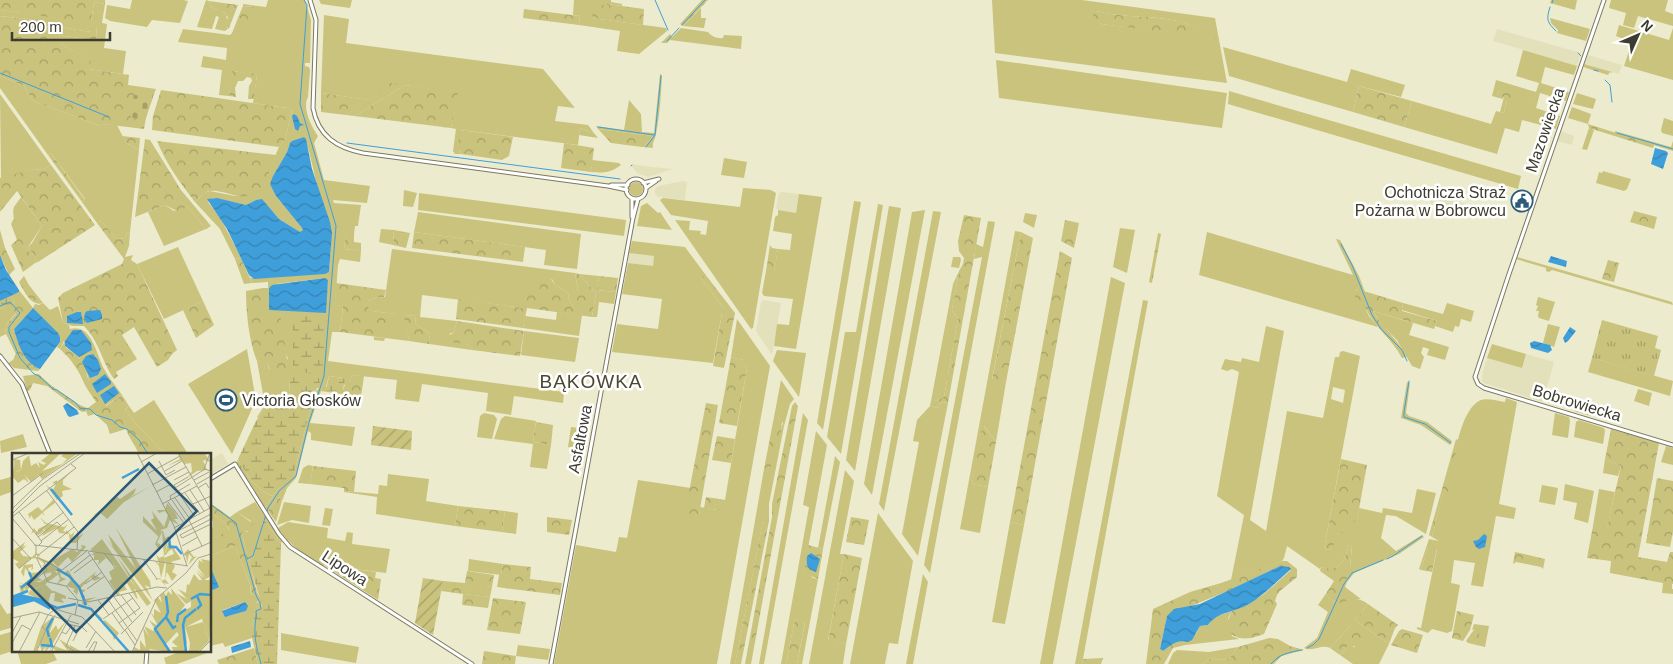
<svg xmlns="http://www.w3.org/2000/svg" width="1673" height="664" font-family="Arial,sans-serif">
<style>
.built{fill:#e3e0bc}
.grass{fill:#c9c37d;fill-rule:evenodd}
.forest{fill:url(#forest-crowns)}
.wetland{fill:url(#wetland-marsh)}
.cemetery{fill:url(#cemetery-stones)}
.park{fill:url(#park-tufts)}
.garden{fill:url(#garden-furrows)}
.water{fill:url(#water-waves)}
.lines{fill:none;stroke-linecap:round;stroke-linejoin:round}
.stream{stroke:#3f9fdb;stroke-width:1}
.tertiary-casing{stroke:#7b7960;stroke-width:5}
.tertiary{stroke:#fff;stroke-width:3}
.labels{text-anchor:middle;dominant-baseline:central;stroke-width:5;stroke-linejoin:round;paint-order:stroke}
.street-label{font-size:16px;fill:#3d3c31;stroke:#fff}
.poi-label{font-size:16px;fill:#3d3c31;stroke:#fff;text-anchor:end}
.quarter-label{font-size:19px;letter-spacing:1px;fill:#4a4830;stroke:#fff}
.inset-river{fill:none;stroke:#3f9fdb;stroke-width:2.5}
.inset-road{fill:none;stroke:#a7a58f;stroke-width:1}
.view{fill:#2c5a79;fill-opacity:0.15;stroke:#2c5a79;stroke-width:2.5}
.inset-edge{fill:none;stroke:#3d3c31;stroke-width:2.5}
</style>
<defs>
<pattern id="forest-crowns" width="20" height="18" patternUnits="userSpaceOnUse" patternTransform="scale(1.25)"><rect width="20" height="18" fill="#c9c37d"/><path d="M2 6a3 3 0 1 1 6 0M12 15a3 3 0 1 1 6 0" fill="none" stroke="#a4a067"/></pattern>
<pattern id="wetland-marsh" width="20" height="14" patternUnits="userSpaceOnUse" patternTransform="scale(1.25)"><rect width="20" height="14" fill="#c9c37d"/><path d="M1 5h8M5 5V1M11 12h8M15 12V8" fill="none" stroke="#a4a067"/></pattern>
<pattern id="cemetery-stones" width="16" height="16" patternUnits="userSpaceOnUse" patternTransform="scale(1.25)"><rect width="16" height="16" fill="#c9c37d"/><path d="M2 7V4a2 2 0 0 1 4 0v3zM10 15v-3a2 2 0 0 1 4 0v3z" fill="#a4a067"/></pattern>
<pattern id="park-tufts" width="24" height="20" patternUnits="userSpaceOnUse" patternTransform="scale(1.25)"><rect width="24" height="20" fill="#c9c37d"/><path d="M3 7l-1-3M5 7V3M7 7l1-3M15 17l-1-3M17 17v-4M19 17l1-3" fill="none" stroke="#a4a067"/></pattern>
<pattern id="garden-furrows" width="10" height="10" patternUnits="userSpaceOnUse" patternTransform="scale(1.25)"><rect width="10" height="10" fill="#c9c37d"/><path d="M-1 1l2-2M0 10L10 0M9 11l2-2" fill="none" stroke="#a4a067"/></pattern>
<pattern id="water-waves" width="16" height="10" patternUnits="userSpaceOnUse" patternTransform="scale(1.25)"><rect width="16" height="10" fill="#3f9fdb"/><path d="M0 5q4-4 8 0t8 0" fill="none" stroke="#3683b2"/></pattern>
</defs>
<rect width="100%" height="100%" fill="#edebce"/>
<path class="built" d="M 1497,29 L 1581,53 L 1577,66 L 1493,41 Z
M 1588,55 L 1622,65 L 1619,74 L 1584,64 Z
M 1561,131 L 1574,136 L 1572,145 L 1557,141 Z
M 630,164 L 651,167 L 673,169 L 648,177 L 637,173 Z
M 683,181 L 687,182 L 685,200 L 658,197 L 655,194 L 655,189 L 658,186 Z
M 782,192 L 799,194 L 796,213 L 778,210 L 776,208 L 779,193 Z
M 1433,194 L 1466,204 L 1463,215 L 1430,204 Z
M 629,253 L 654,256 L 653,266 L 628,263 Z
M 764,300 L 781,303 L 772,355 L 756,331 L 761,302 Z
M 1526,354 L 1554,362 L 1543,402 L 1484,383 L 1482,381 L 1483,371 L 1487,358 L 1522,368 Z
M 222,453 L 228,464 L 210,475 L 210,460 Z"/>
<path class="grass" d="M 132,0 L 183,0 L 188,1 L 180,23 L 152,20 L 147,27 L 110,21 L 105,18 L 107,5 L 130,9 Z
M 206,0 L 209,1 L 211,7 C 225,13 228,11 227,28 L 229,28 L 225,31 L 215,29 L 219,17 L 216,16 L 212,29 L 197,27 Z
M 268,0 L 305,0 L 311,20 L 310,63 L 305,63 L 305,66 L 309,67 L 310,70 L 308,97 C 302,108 311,126 318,136 L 314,143 L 324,180 L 370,186 L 367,203 L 333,200 L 334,203 L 361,205 L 358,226 L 355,226 L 354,235 L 346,235 L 344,249 L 361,251 L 360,262 L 340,259 L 338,265 L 335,305 L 343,306 L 340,332 L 332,332 L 328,361 L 564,392 L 563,403 L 514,396 L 511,415 L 486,411 L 488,393 L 422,384 L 419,402 L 395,399 L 397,380 L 352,375 L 350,381 L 346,384 L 344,383 L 343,378 L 329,376 L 326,387 L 343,390 L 344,386 L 346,388 L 347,395 L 321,391 L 310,423 L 355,427 L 352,446 L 311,440 L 311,433 L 308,431 L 296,478 L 287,488 L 282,501 L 279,497 L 268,511 L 265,507 L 278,489 L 294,474 L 314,393 L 319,388 L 290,380 L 289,393 L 269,404 L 258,418 L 257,417 L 265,405 L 257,361 L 267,362 L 269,369 L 288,359 L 285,350 L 263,313 L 263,288 L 268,288 L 268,282 L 252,283 L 249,275 L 251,278 L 329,272 L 331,245 L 309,151 L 304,137 L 290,143 L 287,152 L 273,176 L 276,196 L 302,228 L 303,230 L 300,232 L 279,219 L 262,200 L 256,200 L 246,205 L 213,198 L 208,202 L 221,219 L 241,258 L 235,259 L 220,229 L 195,202 L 204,193 L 210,191 L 235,196 L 246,196 L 272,163 L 279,147 L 285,140 L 292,110 L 287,108 L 253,103 L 257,75 L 233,71 L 229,96 L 219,95 L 222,70 L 201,67 L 203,56 L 226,60 L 227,48 L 178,42 L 183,29 L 230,35 L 232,33 L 238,18 L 251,22 L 253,7 L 243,6 L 243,4 L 266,7 ZM 325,278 L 328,280 L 325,313 L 276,284 Z
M 319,0 L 352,0 L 350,8 L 321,4 Z
M 574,0 L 611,0 L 611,2 L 622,4 L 622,6 L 608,4 L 607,7 L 592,18 L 666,28 L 667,31 L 639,54 L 617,51 L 620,31 L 579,25 L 580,16 L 573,15 Z
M 992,0 L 1082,0 L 1215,18 L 1227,83 L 995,53 ZM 1096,11 C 1125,19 1156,14 1185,23 C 1189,24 1191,27 1195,28 C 1203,32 1209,33 1216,38 L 1101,24 L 1097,19 Z
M 1551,0 L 1577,0 L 1575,10 L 1550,3 Z
M 1611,0 L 1668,0 L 1665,11 L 1673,14 L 1673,26 L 1638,16 L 1634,28 L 1623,25 L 1626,13 L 1609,8 Z
M 94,2 L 105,4 L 102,23 L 107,24 L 104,48 L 126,51 L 123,74 L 89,69 L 90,60 L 64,46 L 58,39 L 58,35 L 93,40 L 96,39 L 97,24 L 91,32 L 60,27 L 28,19 L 0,16 L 0,10 L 91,22 Z
M 701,8 L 701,18 L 706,18 L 704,28 L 683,26 Z
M 324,15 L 349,19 L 346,43 L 543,69 L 575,108 L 558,106 L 555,121 L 588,125 L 594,133 L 580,128 L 578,145 L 461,130 L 459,151 L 461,154 L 455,154 L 453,151 L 456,129 L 451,128 L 457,93 L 405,85 L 355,116 L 346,115 L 368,100 L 321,93 Z
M 1550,18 L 1590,29 L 1586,41 L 1557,33 L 1558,30 L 1551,23 Z
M 1619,25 L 1669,40 L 1673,28 L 1673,80 L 1624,66 L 1632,42 L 1616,36 Z
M 681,28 L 708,32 C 711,36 717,39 723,38 L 724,35 L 742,36 L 741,49 L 670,40 L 667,43 L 661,43 L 670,34 L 672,37 Z
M 1223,47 L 1347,82 L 1351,69 L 1405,85 L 1401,97 L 1359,86 L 1353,112 L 1229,76 Z
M 1523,50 L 1577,66 L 1574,75 L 1545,67 L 1541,83 L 1569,92 L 1566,101 L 1540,93 L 1536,108 L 1560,116 L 1556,129 L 1522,120 L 1519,132 L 1505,128 L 1497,154 L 1404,127 L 1412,101 L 1491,124 L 1496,111 L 1504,113 L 1507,100 L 1532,100 C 1521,97 1511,93 1499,91 L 1497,94 L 1504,96 L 1503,99 L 1492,96 L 1496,80 L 1536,92 L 1539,83 L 1516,76 Z
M 996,60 L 1227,93 L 1222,128 L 999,98 Z
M 1584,64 L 1612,72 L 1612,73 L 1610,72 L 1608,75 L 1586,68 L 1584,67 Z
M 660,74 L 662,75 C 661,94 660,114 656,134 C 655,140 652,142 653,148 L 644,147 L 653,136 L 598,129 L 596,126 L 624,130 L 629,100 L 641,114 L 642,132 L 654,133 Z
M 0,76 L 24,86 L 33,101 L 101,126 L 102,124 L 117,125 L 126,143 L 139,150 L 130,232 L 127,233 L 125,238 L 117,239 L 101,221 L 97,223 L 82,202 L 85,199 L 51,153 L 48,155 L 0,88 Z
M 1229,91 L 1521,176 L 1518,189 L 1228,104 Z
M 1577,93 L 1596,99 L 1593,109 L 1573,104 Z
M 0,94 L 51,165 L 43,170 L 34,169 L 1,179 Z
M 1572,107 L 1591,114 L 1588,124 L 1568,118 Z
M 1664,118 L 1673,121 L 1673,136 L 1662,133 L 1661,130 Z
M 1589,128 L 1594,130 L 1587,150 L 1582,149 Z
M 1615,131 L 1671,147 L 1673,141 L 1673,151 L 1615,133 Z
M 724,158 L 747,162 L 744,178 L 721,175 Z
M 592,160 L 619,163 L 621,165 C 610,173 604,173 591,172 Z
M 1603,171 L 1631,179 L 1627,189 L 1624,191 L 1596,183 L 1599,172 L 1602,173 Z
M629 189a7 7 0 1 1 14 0a7 7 0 1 1-14 0Z
M 743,188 L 771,190 L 776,193 L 753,328 L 751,329 L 675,220 L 690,221 L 689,230 L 701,231 L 700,234 L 706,235 L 708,221 L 671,215 L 660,200 L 663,198 L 740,207 Z
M 404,190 L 417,193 L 413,207 L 403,206 Z
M 419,193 L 626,220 L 624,236 L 418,210 Z
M 799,194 L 822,197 L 796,349 L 774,346 L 777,324 L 789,325 L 793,299 L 764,296 L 762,293 L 766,271 L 774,271 L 778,249 L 790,250 L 792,234 L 773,231 L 775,217 L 778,215 L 778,210 L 796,213 Z
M 21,197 L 42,226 L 28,247 L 38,262 L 35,263 C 28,251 9,222 14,207 C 16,204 19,200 21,197 Z
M 854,201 L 861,202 L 823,430 L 817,423 Z
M 647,203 L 658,213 L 660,212 L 672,230 L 637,226 L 641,206 Z
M 878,204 L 883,205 L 841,454 L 827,437 L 845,332 L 856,332 Z
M 165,205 L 174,211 L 187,206 L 206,229 L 164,246 L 148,212 Z
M 889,206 L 901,208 L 855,471 L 846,460 Z
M 925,210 L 872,495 L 864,484 L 912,212 Z
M 933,211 L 941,212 L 884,511 L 879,504 Z
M 418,212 L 581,234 L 577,269 L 544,265 L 546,250 L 414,232 Z
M 988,221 L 995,222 L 930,573 L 924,565 L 982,257 L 974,259 L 976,244 L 983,247 Z
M 1120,228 L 1135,230 L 1127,273 L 1113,267 Z
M 381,229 L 394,230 L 393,245 L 379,242 Z
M 1015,231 L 1021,232 L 992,379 L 1006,382 L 996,442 L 984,426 L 972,484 L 988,487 L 980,533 L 960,529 Z
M 1207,232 L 1353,275 L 1336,239 L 1340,240 L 1359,276 L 1365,292 L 1356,289 L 1369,316 L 1378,327 L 1199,275 Z
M 632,241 L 685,247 L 705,274 L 701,278 L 723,307 L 713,363 L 612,352 L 617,324 L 658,329 L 662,299 L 622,294 L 628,263 L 653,266 L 654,256 L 629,253 Z
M 178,247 L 203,301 L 164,319 L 137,264 Z
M 392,249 L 575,273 L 578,291 L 577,306 L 573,306 L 569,300 L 568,293 L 555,285 L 552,279 L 540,288 L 523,308 L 422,295 L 420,317 L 457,321 L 454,332 L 449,334 L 469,345 L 472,350 L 429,344 L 430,339 L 428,332 L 415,324 L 416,316 L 405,315 C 404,324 408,332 409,341 L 385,338 L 384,341 L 374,340 L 374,337 L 385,338 L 385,330 L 396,314 L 371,311 L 368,307 L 368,301 L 375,298 L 385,297 Z
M 1517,257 L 1672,302 L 1673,305 L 1552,270 L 1549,272 L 1546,271 L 1546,268 L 1516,259 Z
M 959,271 L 952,310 L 953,313 L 958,318 L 944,397 L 935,401 L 931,401 L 953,284 Z
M 579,274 L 599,276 L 597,290 L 616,292 L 614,304 L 599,302 L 597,317 L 592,317 L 596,293 Z
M 1111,277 L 1125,283 L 1053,664 L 1040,664 Z
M 1538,297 L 1555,302 L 1549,321 L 1539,318 L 1538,316 L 1539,311 L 1536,311 L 1538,306 L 1536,305 Z
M 1143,300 L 1148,301 L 1083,659 L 1082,664 L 1075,664 Z
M 43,303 L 50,310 L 58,306 L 63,322 L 69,325 L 70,329 C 92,323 96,354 104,369 C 109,378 116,386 122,395 L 105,406 L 99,402 L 89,387 L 88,376 L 79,357 L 65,346 L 64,341 L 60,349 L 57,347 L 60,342 L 60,337 L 33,308 L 35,304 L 39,305 Z
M 1403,303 L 1443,314 L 1447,303 L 1474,311 L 1471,322 L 1461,319 L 1459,327 L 1455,326 L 1453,332 L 1435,326 L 1437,321 L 1402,310 Z
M 9,305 L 16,313 L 5,326 L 6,334 L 0,337 L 0,309 Z
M 1373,311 L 1413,323 L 1409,335 L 1449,347 L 1445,360 L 1427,355 L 1429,349 L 1423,347 L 1421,353 L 1424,357 L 1420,369 L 1412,366 L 1397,340 L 1382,325 Z
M 557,312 L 582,315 L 579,336 L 523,328 L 525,316 L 556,320 Z
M 737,319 L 770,366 L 717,664 L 554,664 L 576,545 L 616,552 L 619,537 L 627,538 L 638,480 L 691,488 L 686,512 L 699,515 L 700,507 L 718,510 L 720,499 L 725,500 L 747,368 L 743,365 L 743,360 L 731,357 Z
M 1548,324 L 1560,327 L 1554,347 L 1543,343 Z
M 1266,326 L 1284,331 L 1250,520 L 1266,531 L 1287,411 L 1323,418 L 1335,357 L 1339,357 L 1340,352 L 1343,351 L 1360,356 L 1324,549 L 1329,550 C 1333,546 1332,544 1335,539 C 1338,530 1348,523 1357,520 L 1359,508 L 1382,513 L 1383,508 L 1412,513 L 1417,489 L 1436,493 L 1426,534 L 1396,516 L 1386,515 L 1381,538 L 1396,551 L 1422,535 L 1424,537 L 1399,554 L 1354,573 L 1347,582 L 1346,580 L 1350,568 L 1352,545 L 1349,544 C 1345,561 1340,572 1321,567 L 1320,569 L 1287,546 L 1284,558 L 1282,561 L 1231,580 L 1244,515 L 1217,496 L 1239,372 L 1232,369 L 1227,371 L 1221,369 L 1225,359 L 1241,362 L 1242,358 L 1259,362 ZM 1333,387 L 1345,390 L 1343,403 L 1331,399 Z
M 524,331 L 579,338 L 575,362 L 521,355 Z
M 1492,344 L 1526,354 L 1522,368 L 1487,358 Z
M 247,349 L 255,395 L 254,404 L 232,454 L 188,384 Z
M 777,350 L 806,353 L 799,397 L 773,361 Z
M 1592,358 L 1673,381 L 1670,396 L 1588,372 Z
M 781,380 L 794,399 L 790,404 L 784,426 L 769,504 L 769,521 L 763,521 L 735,664 L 730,664 L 764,469 L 771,466 L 783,423 L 778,417 L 774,417 Z
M 1407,382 L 1410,383 L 1406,413 L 1409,416 L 1427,422 L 1452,441 L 1450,445 L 1421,425 L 1401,418 Z
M 1638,389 L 1652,393 L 1649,406 L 1634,401 Z
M 1506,398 L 1517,402 L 1499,504 L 1516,508 L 1514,519 L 1496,516 L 1483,587 L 1471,585 L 1475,563 L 1454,560 L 1451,583 L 1460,585 L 1452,631 L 1447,633 L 1432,629 L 1428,633 L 1417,629 L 1417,627 L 1421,628 L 1437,549 L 1428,547 L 1421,570 L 1419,569 L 1429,539 L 1439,541 L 1432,537 L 1443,493 L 1448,494 C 1452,472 1458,409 1481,400 C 1487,398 1498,401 1505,402 Z
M 1576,399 L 1594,404 L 1591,416 L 1574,411 Z
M 154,400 L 188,454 L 165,454 L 138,426 L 125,410 L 129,406 L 134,413 Z
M 942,402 L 948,403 L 918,556 L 902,534 L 919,442 L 913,441 L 917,420 L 930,406 L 937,408 Z
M 484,413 L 494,415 L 497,419 L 492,439 L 477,437 L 480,416 Z
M 803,413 L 808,420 L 764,664 L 759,664 Z
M 1555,413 L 1569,417 L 1570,421 L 1568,438 L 1552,435 Z
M 505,416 L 536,421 L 533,442 L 551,445 L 547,469 L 530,467 L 533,444 L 494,439 L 501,419 Z
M 1579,420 L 1604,428 L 1605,431 L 1603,444 L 1574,437 L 1576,422 Z
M 571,427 L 587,429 L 589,431 L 586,449 L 568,447 Z
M 816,431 L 827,445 L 804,570 L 813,578 L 818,579 L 802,664 L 797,664 L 805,622 L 795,619 L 786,664 L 781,664 L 809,507 L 803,505 Z
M 23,434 L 27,447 L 1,453 L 0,441 Z
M 835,456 L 840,462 L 823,549 L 818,548 Z
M 1605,459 L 1621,466 L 1618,476 L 1603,473 Z
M 308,465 L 313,466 L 310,484 L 298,483 L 303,468 Z
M 845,470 L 854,481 L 840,554 L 844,554 L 828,640 L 846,644 L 843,664 L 809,664 Z
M 388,474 L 429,479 L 426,501 L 458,506 L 455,526 L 376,514 L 377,497 L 344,492 L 344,491 L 378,494 L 379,485 L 387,486 Z
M 14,476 L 14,491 L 0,496 L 0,480 Z
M 1565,484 L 1594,491 L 1588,523 L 1574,519 L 1577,503 L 1563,500 Z
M 1542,485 L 1558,488 L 1555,505 L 1539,502 Z
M 1599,489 L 1615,492 L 1607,529 L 1593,526 Z
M 255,502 L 282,541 L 281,544 L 264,519 L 254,555 L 249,562 L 242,534 L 243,532 L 248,532 L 251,521 L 237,512 Z
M 284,502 L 311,506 L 309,523 L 292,520 L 277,525 Z
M 325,508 L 333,509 L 330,526 L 322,525 Z
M 210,511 L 227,525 L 229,531 L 210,540 L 210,530 L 213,527 L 213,521 L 210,518 Z
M 505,511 L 518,513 L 516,534 L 502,532 Z
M 878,513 L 913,561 L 898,644 L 889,643 L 885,664 L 850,664 Z
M 288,522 L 328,528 L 327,538 L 345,541 L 347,532 L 353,533 L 352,544 L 390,549 L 386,573 L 324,565 L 323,566 C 306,555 289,546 278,528 Z
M 1010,522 L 1024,525 L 1005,624 L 992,622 Z
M 235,546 L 250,584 L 251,594 L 257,603 L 261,600 L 262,610 L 255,612 L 252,627 L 252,638 L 225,647 L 223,643 L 210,646 L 210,556 ZM 245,602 L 246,611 L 225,617 L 223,610 Z
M 469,559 L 503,564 L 501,575 L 468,571 Z
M 923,574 L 928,582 L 913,664 L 906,664 Z
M 465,583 L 492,587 L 490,597 L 463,594 Z
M 1325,595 L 1335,602 C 1349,599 1357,596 1368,604 L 1355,620 L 1389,644 L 1379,664 L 1353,664 L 1340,655 L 1349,645 L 1355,647 L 1350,626 L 1330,648 C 1322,644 1313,652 1304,648 L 1317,638 L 1328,612 L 1318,605 Z
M 0,603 L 7,614 L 14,612 L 14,627 L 0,631 Z
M 1232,611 L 1228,618 L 1232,636 L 1239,639 L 1185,645 L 1184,641 L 1196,634 L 1200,626 L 1208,625 L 1214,617 Z
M 1474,624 L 1489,626 L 1485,647 L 1468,643 L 1466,641 L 1468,638 L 1478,639 L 1475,629 L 1472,630 Z
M 14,631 L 14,650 L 16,650 L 0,655 L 0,635 Z
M 281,633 L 359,647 L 356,663 L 281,650 Z
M 518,645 L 550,649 L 548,660 L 516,656 Z
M 1238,647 L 1229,659 L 1218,660 L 1211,658 L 1203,664 L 1168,664 L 1173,653 L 1177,650 L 1209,652 Z
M 17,650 L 52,650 L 57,660 L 46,664 L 21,664 Z
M 184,650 L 210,650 L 210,652 L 177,664 L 166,664 L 164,658 Z"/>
<path class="forest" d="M 0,0 L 105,0 L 105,4 L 94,2 L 91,22 L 97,24 L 96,39 L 93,40 L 58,35 L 58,39 L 64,46 L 91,60 L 89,69 L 129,75 L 128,85 L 156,89 L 147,112 L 144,129 L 103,124 L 101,126 L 33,101 L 24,86 L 0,76 L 0,16 L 28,19 L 60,27 L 91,32 L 91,23 L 0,10 Z
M 702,0 L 708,0 L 683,26 L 680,24 Z
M 209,1 L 238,5 L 229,28 L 225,26 L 228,17 L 225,15 L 225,13 L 211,7 Z
M 594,4 L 607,6 L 607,4 L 644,9 L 643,25 L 592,18 Z
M 243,6 L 254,7 L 252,23 L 238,18 Z
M 524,9 L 580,16 L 579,25 L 523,18 Z
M 1096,11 C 1123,18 1151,15 1178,21 C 1190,23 1199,33 1211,31 L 1215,35 L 1216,39 L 1101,24 L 1093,15 L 1093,13 Z
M 232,71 L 257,74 L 254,99 L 248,99 L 249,86 L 252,81 L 251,78 L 247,77 L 243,81 L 238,81 L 235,88 L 236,97 L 229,96 Z
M 382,82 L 398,84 L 379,94 Z
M 405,85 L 458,92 L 451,128 L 355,116 Z
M 1359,86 L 1412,101 L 1404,127 L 1353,112 Z
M 161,90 L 287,108 L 292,110 L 285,140 L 279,147 L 152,130 L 153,116 Z
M 1499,91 L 1510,91 L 1532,100 L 1531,107 L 1507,100 L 1504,113 L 1500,112 L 1504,97 L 1497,94 Z
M 321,93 L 369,100 L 346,115 L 321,112 Z
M 1588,124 L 1654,145 L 1653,148 L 1589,128 Z
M 580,128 L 594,133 L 598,138 L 579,135 Z
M 598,129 L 653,136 L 644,147 L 642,147 L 611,143 Z
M 460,130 L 513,137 L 509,156 L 502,160 L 461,154 L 458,148 Z
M 122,136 L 140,138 L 139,150 L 126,143 Z
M 145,139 L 150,140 L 181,190 L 211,226 L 206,229 L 187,206 L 179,212 L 165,205 L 135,217 Z
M 157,141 L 276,155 C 270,166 268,181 259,190 C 243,205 226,189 210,191 C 204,192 199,198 195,202 C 180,183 166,163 157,141 Z
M 564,143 L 594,148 L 591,172 L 561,168 Z
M 51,153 L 85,200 L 82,202 L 48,155 Z
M 51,165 L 95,225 L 38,262 L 28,247 L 32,243 L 42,226 L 17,191 L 0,212 L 0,178 L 34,169 L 43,170 Z
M 1634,211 L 1657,217 L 1654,229 L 1630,222 Z
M 1025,213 L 1037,215 L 1034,228 L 1023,222 Z
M 964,215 L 981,218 L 948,403 L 942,402 L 937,408 L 930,406 L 931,401 L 935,401 L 944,397 L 958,318 L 953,313 L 952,310 L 959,271 L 963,264 L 964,258 L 959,251 L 958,241 Z
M 14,218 L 22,240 L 35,263 L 23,272 L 11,245 L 17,240 L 11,224 Z
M 1065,220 L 1079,223 L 1074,248 L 1061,241 Z
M 101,221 L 117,239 L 125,238 L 127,233 L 130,232 L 129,246 L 125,257 L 133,255 L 131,260 L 137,264 L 177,350 L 172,354 L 168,360 L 157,367 L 134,327 L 122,335 L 137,359 L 116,372 L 118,376 L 114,379 C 102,362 99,341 84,326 L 72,326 L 63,322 L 58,298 L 63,293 L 122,264 L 124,259 L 97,223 Z
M 0,230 L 5,248 L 15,269 L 9,275 L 0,255 Z
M 394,230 L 410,233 L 406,248 L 393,245 Z
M 414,232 L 525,247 L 523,262 L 412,248 Z
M 1021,232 L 1033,238 L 1006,382 L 992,380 Z
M 1158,233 L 1161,234 L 1152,283 L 1149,282 Z
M 346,234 L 354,235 L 354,242 L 361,243 L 361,251 L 344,249 Z
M 770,245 L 772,248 L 778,249 L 774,272 L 766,271 Z
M 1060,251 L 1072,258 L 1024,525 L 1010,522 Z
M 953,257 L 960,257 L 961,260 L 959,268 L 951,267 Z
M 241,258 L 252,283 L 244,284 L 235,259 Z
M 1608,260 L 1619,263 L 1614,282 L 1602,279 Z
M 575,273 L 579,274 L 596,293 L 592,317 L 527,308 L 523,328 L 456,319 L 458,299 L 523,308 L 525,293 L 531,287 L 540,288 L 541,280 L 549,276 L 555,285 L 568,293 L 569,300 L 573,306 L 577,306 L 574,296 L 578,291 Z
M 705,274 L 735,313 L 724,368 L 713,366 L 723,307 L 701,278 Z
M 24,276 L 29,285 L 43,303 C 31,307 24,291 19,282 Z
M 599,276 L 618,278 L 616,292 L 597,290 Z
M 336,283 L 386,290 L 384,297 L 375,298 L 368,301 L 368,307 L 371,311 L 397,314 L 397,318 L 394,326 L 387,328 L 385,338 L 340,332 L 343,307 L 335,305 Z
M 263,288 L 263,313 L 280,314 C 283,335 288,355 288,376 L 282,378 L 273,376 L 267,363 L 257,361 C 249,342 246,312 246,291 Z
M 1357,289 L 1403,303 L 1402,311 L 1437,321 L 1434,329 L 1373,311 C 1382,328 1399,340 1407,357 L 1402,358 C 1393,340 1375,328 1366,309 L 1353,306 Z
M 19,290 L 33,308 L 14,329 C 19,344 24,363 40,369 L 38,371 L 14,368 L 8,363 L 13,360 L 16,354 L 6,334 L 5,326 L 16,314 L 9,305 L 15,303 L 12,295 L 19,292 Z
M 203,301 L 214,325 L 196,338 L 183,310 Z
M 405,315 L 416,316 L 415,324 L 428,332 L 430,339 L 429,344 L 409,341 C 408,332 403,325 405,315 Z
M 457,321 L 524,331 L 520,356 L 472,350 L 468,344 L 447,342 L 446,338 L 454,332 Z
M 65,341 L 65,347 C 70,351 77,354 80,359 C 92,378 85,391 106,406 L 122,395 L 129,406 L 125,410 L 138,426 L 165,454 L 139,454 C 135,445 129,438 126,429 L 110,434 L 107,425 L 95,414 L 88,416 L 86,411 L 82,412 L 47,386 L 33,383 L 30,390 L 27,391 L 23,376 L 39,374 C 45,382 79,407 88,408 L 96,402 C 93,397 88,391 85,385 C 79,371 72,360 60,349 Z
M 731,357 L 743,360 L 743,365 L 747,368 L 737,426 L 719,423 Z
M 352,375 L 364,376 L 361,397 L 347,395 L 344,383 L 350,381 Z
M 795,402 L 798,406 L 751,664 L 745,664 L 772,517 L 772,504 L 792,406 Z
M 706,403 L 718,405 L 699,515 L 685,513 Z
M 774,417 L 778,417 L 782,421 L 781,435 L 771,467 L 764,469 Z
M 536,422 L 553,425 L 551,445 L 533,442 Z
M 983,425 L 996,442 L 988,487 L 972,484 Z
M 1611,429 L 1659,443 L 1638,557 L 1667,562 L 1670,552 L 1673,552 L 1673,584 L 1672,584 L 1672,589 L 1673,589 L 1673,594 L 1662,593 L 1663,583 L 1610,573 L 1611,561 L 1587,558 L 1593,526 L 1607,528 L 1621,466 L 1605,459 Z
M 717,436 L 735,439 L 731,463 L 712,460 Z
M 1456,439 L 1458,440 L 1448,495 L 1443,494 L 1432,537 L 1429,535 Z
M 1666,446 L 1673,448 L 1673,465 L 1661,462 Z
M 238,459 C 245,473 258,492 273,496 L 265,507 L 237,463 Z
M 1341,459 L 1367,465 L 1357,520 L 1346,526 L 1342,533 L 1338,533 L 1333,546 L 1329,550 L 1324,549 Z
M 313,466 L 356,471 L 354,492 L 344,491 L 344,488 L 310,484 Z
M 1657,478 L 1673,481 L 1673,532 L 1670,547 L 1646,543 Z
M 279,497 L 282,501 L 276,522 L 268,511 Z
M 706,497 L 720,499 L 719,510 L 704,508 Z
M 210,503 L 230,517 L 237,512 L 251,522 L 253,525 L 251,531 L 243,532 L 242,534 L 257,592 L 261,600 L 253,604 L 250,584 L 235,546 L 210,556 L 210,540 L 229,530 L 227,525 L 210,511 Z
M 458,506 L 505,511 L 502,532 L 455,526 Z
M 547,517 L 572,520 L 569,535 L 547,532 Z
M 851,517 L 869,520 L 864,545 L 846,542 Z
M 763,520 L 769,521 L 741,664 L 735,664 Z
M 1349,544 L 1352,544 L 1350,568 L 1352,571 L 1346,580 L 1347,582 L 1345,587 L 1361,599 L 1348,599 L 1344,603 L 1335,602 L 1325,595 L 1334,581 L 1320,571 L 1321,567 C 1340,572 1345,561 1349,544 Z
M 808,545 L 823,549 L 818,579 L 806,574 L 804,570 Z
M 1428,547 L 1437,548 L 1432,572 L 1421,570 Z
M 1515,552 L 1545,559 L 1543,569 L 1541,567 L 1516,562 L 1513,564 Z
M 844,554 L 862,558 L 846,644 L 828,641 Z
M 1282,561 L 1287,561 L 1297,569 L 1297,577 L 1280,591 L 1277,595 L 1275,601 L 1277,604 L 1264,634 C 1248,640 1235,642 1225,627 L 1232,611 L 1247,605 L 1264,594 L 1291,570 L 1280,566 L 1230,590 L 1167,616 L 1160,649 L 1163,651 C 1171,645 1178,639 1188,642 L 1185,645 L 1173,648 L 1164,664 L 1146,664 L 1153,609 L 1190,592 L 1221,583 Z
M 503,564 L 531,567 L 530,579 L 562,583 L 560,595 L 497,587 L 499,575 L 501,575 Z
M 324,565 L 376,572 L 375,578 L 381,579 L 378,600 Z
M 467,571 L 494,575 L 492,587 L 465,584 L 464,594 L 490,597 L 488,608 L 462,605 L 463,594 L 441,591 L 443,581 L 465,583 Z
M 493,598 L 526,602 L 520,634 L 487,630 Z
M 1368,604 L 1398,625 L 1395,628 L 1389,644 L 1355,620 Z
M 1457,611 L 1474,615 L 1470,630 L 1463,641 L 1452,638 Z
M 795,619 L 805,621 L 797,664 L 786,664 Z
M 1350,626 L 1363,634 L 1364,639 L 1359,646 L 1348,646 L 1340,655 L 1330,648 Z
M 1476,627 L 1480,630 L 1478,640 L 1468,638 Z
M 1402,629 L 1423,635 L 1417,653 L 1391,645 L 1399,631 Z
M 1269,638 L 1278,639 L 1290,646 L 1304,650 L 1281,656 L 1274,664 L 1203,664 L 1211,658 L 1218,660 L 1229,659 L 1238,647 Z
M 254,648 L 258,664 L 219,664 L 217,660 Z
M 484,651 L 516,656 L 515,664 L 482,664 Z
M 1103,658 L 1101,664 L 1082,664 L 1083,659 Z"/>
<path class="wetland" d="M 12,295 L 15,303 L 0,309 L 0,301 Z
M 293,315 L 327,318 L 322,373 L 320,375 L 297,371 L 293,368 Z
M 295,374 L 319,378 L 320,384 L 314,393 L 294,474 L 292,478 L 278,489 L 273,496 C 258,492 245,473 238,459 L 256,421 L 264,410 L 269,404 L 289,393 L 290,380 Z
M 329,376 L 343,378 L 345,380 L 342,393 L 326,390 Z
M 264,519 L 281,544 L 277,664 L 258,664 L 252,638 L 252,627 L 255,611 L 261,610 L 262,606 L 249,562 L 254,555 Z"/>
<path class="cemetery" d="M 134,95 L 153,97 L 145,121 L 131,117 Z"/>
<path class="park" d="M 1602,320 L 1658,336 L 1655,348 L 1661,350 L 1654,376 L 1592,358 Z"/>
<path class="garden" d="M 373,426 L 412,431 L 411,450 L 371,445 Z
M 423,578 L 443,581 L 433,635 L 415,623 Z"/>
<path class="water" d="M 294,114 L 297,116 L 300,123 L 304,125 L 300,126 L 298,131 L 295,129 L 292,116 Z
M 304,137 L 306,139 L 312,169 L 330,222 L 332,233 L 329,272 L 325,274 L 254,279 L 249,275 L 227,229 L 207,199 L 217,198 L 246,205 L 256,200 L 262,199 L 279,219 L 300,232 L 303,230 L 302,228 L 276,196 L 270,184 L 273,176 L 287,152 L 290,143 L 292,141 Z
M 1655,148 L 1666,151 L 1668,153 L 1663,169 L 1651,164 Z
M 0,255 L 6,270 L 19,290 L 19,292 L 0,301 Z
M 1551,256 L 1567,261 L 1566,267 L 1548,262 Z
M 325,278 L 328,280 L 326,313 L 269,310 L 269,288 L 272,285 Z
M 33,308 L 58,333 L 60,337 L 60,342 L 40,369 C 24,363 18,344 14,329 Z
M 100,310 L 102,315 L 102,319 L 87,323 L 84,319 L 85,313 L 87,311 Z
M 77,312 L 81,312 L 83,324 L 67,323 L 67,316 Z
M 1570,327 L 1576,331 L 1568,341 L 1565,343 L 1563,338 Z
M 73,330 L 81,330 L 91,343 L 92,350 L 79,357 L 65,346 L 65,341 Z
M 1534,341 L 1550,345 L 1552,350 L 1548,353 L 1531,348 L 1530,343 Z
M 93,354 L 98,360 L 101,369 L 98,375 L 90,378 L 82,362 L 86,356 Z
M 105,374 L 111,382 L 111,384 L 97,393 L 92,384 Z
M 114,386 L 119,393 L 105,404 L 100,395 Z
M 67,403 L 77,410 L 79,414 L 70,417 L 68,416 L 63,406 Z
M 1484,534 L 1487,536 L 1485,547 L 1479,549 L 1476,547 L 1473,541 L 1478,540 Z
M 811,553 L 820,559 L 816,572 C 807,569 806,565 807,556 Z
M 1280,566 L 1289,567 L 1291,569 C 1277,581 1264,595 1249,604 C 1234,613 1218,611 1208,625 L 1200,626 L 1192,640 L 1188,642 C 1178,639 1171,645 1163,651 L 1160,649 L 1167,616 L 1174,609 L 1200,604 Z
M 212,571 L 219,587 L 213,590 L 210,586 L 210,571 Z
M 245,602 L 248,606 L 246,611 L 225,617 L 222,611 Z
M 250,641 L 251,647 L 232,653 L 231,647 Z"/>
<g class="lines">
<path class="stream" d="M 655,0 L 668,30
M 1552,3 L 1553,0
M 1550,7 C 1546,20 1547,22 1556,31
M 682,25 L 705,0
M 667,41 L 679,28
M 1578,53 L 1581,56
M 1594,70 L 1598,71
M 0,73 L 109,117
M 1605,80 L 1610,85 L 1612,102
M 598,127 L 654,135
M 1617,133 L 1673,149
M 347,143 L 620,179
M 646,147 L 655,135 L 661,76
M 631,166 L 632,165
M 1341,244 L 1352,265 L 1372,315 L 1381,329 L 1402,350 L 1407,361
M 0,306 L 10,302 L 20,313 L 9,327 L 9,332 L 20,358 L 34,374 L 39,376 L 53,389 L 57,390 L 76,403 L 80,408 L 90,409 L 96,415 L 112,420 L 120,427 L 127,429 L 139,440 L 148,454
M 1409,381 L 1404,412 L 1404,417 L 1425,424 L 1451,443
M 210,504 L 236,523 L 256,595 L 260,603 L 261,609 L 256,611 C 257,617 255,621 255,627 C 254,640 258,652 261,664
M 247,559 L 253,556 L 268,508 L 279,491 L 296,476 L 309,422 L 324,376 L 336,226 L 300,104 L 307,5 L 304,0
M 1387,559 L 1393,556 L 1422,536
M 1307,648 L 1313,645 L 1319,639 L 1344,584 L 1352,573 L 1383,560
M 1271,664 C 1279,654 1290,652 1302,650"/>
<g class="tertiary-casing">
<path id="tertiary" d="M 310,0 L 316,20 L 313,108 C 318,136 337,148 363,153 L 608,186 L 627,190
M 1604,0 L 1509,274 L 1475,377 L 1478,384 L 1484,388 L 1673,445
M626 189a10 10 0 1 1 20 0a10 10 0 1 1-20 0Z
M 643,183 L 659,179
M 611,185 L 628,185
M 646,188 L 656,181
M 632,198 L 632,217
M 0,356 L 22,384 L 50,454
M 210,479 L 235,464 L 279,534 L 290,547 L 472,664
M 146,664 L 147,650
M 551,664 L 633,218 L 638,199"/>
</g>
<use href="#tertiary" class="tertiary"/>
</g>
<defs>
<g id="civic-ring" transform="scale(1.125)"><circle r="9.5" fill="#fff" stroke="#2c5a79" stroke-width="1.5"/><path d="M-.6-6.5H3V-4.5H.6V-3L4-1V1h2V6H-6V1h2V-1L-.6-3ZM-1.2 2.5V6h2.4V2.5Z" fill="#2c5a79"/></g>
<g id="stadium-ring" transform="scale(1.125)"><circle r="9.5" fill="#fff" stroke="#2c5a79" stroke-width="1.5"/><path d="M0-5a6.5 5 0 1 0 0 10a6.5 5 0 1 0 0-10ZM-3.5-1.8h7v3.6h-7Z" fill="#2c5a79"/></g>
</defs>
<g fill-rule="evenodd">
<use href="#civic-ring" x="1522" y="201"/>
<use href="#stadium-ring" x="226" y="400"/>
</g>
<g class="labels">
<g class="street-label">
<text transform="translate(1545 130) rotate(-71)">Mazowiecka</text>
<text transform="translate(1577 403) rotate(17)">Bobrowiecka</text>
<text transform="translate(580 439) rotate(-79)">Asfaltowa</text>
<text transform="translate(345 568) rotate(33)">Lipowa</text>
</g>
<g class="poi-label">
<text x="1506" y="192">Ochotnicza Straż<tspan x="1506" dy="18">Pożarna w Bobrowcu</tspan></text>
<text x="242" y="400" text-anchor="start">Victoria Głosków</text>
</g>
<g class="quarter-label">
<text x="591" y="381">BĄKÓWKA</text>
</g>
</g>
<g transform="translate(12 453)">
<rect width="199" height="199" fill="#edebce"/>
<path d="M 39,0 L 49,0 L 30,18 L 50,11 L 55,6 L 49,3 L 53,0 L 66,0 L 30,26 L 27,22 L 19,29 L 8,17 L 3,19 L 2,6 L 8,7 L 9,17 L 11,8 L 17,2 L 19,13 L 24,10 L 28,15 L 26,9 L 32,12 L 34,10 L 29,8 ZM 61,17 L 51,27 L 51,32 L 60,36 L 50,38 L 51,43 L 45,47 L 34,32 L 41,37 L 44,31 L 40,30 L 45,27 L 45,30 ZM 139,33 L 112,49 L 95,66 L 92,63 L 111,48 ZM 124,35 L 122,41 L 92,63 L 87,59 L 85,63 L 82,62 L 105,44 L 108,46 ZM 42,46 L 43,50 L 31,59 L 33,63 L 30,60 L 27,63 L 34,70 L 52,74 L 56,71 L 51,78 L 54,79 L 54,77 L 59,82 L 63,78 L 59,88 L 72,80 L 64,90 L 58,90 L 57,81 L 47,80 L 45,75 L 30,83 L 33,77 L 31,75 L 32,78 L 25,83 L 23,78 L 19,81 L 22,75 L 26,80 L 26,76 L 36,71 L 33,71 L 27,63 L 22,67 L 19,62 L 18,66 L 16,61 L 26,54 L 30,58 ZM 155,50 L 163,59 L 166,66 L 162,66 L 167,72 L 158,67 L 155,75 L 149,77 L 147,84 L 131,69 L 131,63 L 145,78 L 139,67 L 142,65 L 140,58 L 152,74 L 156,62 L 153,58 L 147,60 L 145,57 L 153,57 ZM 104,75 L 138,128 L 139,135 L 133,132 L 141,148 L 92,83 L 101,94 L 96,81 L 124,116 ZM 90,86 L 124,135 L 104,102 L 139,150 L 135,153 L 122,135 L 126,146 L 124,145 L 115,130 L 112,132 L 115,137 L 107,139 L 108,142 L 100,140 L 103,137 L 97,128 L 100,126 L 97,119 L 104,114 L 90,101 L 94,105 L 86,112 L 87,107 L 82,107 L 82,102 L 79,102 L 83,99 L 78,97 ZM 69,88 L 74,94 L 60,109 L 56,104 L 46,114 L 40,108 L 60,96 L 65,99 L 70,95 L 69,92 L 73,93 ZM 13,89 L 11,94 L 15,92 L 8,99 L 11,103 L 20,104 L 24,100 L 27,101 L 28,104 L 24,101 L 24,105 L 18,106 L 12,112 L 21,111 L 21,116 L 19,117 L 20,114 L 16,115 L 18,120 L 31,119 L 25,124 L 30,127 L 19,130 L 15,139 L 11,133 L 26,122 L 20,124 L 13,115 L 12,124 L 9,119 L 12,112 L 7,116 L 3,111 L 7,109 L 0,105 L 0,99 ZM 156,90 L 164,94 L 168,98 L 171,102 L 176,96 L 182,104 L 185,103 L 176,112 L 180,104 L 177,101 L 175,110 L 174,103 L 171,102 L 164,95 L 162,96 L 169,106 L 159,109 L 163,113 L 160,119 L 165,122 L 160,128 L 155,119 L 153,126 L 157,131 L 152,130 L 154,134 L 148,126 L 144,127 L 143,126 L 148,125 L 150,128 L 153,126 L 154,109 L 149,106 L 162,101 L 160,96 L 153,101 ZM 25,104 L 39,109 L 52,120 L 56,117 L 66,133 L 85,118 L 82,122 L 89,125 L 82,128 L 79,124 L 68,136 L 74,137 L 70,140 L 73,143 L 73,146 L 85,144 L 73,149 L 74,153 L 70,151 L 72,144 L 67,135 L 65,142 L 61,138 L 63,136 L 54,133 L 59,127 L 57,123 L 48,119 L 49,124 L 54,126 L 46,130 L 52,132 L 45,131 L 48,126 L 45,118 L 32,121 L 31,116 L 36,114 L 32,114 L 30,112 L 34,113 L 37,109 L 32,110 L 26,106 L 27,111 ZM 189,106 L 199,108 L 199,123 L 192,127 L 199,127 L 199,161 L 174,174 L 191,169 L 197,188 L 186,199 L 177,199 L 178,190 L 173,173 L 175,190 L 172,194 L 175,199 L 161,198 L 160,194 L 166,194 L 160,189 L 167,182 L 165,179 L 153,192 L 158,199 L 137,196 L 139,199 L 121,199 L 122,194 L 128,197 L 128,187 L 134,195 L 131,174 L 138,185 L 132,173 L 141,178 L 143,176 L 137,167 L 146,173 L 138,158 L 142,163 L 142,156 L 149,160 L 142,147 L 146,144 L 150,150 L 148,142 L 152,139 L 154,143 L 156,138 L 160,142 L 159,135 L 173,152 L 166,162 L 166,167 L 169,159 L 179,154 L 179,148 L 174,151 L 164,140 L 175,146 L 166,136 L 174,140 L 175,131 L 166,127 L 177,132 L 182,121 L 187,127 L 190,127 L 184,118 L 192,126 L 185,116 L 194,125 L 186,114 L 187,107 L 191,110 ZM 33,131 L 42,140 L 31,138 L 29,144 L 18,139 ZM 44,161 L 37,181 L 44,172 L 46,177 L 54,168 L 40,192 L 56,198 L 47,186 L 57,192 L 56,197 L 58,192 L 70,199 L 45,199 L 40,194 L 37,199 L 39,193 L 33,199 L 34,193 L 30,199 L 27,189 L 26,199 L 21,199 L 29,174 Z" fill="#c9c37d"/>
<path d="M 166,0 L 192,0 L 199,9 L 191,7 L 195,17 L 185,18 L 175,25 L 180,18 L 179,10 L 172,11 L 170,7 L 155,13 L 168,6 ZM 3,9 L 3,19 L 10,17 L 17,30 L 12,26 L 6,30 L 0,23 ZM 149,78 L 151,78 L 153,85 L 157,83 L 153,100 L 157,99 L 152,103 L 153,109 L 149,125 L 147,113 L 140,105 L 147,111 L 144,101 L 147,105 L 152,103 L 150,79 L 145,90 L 148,91 L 148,98 L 143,91 ZM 40,117 L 47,121 L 32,132 L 20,137 L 16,132 L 11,134 L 14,139 L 19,137 L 29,143 L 31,138 L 42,138 L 54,143 L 54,146 L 49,145 L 52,150 L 42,148 L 43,140 L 39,140 L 36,150 L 16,141 L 18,138 L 9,140 L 7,132 L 11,132 L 7,129 L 11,131 L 23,122 L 26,126 L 23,129 L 28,129 L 39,122 ZM 195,160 L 199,161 L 197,188 L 190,166 Z" fill="#c9c37d"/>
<path d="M 73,149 L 90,165 L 90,169 L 93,167 L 107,180 L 102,187 L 100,180 Z" fill="#c9c37d"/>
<path d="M 9,141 L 27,145 L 38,150 L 37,154 L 22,147 L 0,152 L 0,144 Z" fill="#3f9fdb"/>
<path class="inset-river" d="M 110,25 L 127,16M 39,36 L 60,62M 157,84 L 158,94 L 164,94 L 170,101M 45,116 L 57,123 L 67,134 L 74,152M 9,135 L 20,126 L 17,119M 154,143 L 156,159 L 154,164 L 161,175 L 164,173M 0,144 L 16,138M 179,146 L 188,141 L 199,142M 66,152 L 79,156 L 117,199M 0,153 L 22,147 L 37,155 L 38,152 L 45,155 L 64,151M 185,156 L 189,152 L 185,143M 154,164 L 143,176 L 158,199M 165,169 L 166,162 L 174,156M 37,184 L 35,176 L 41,165M 29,192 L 40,193 L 38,185M 174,199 L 171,172 L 173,165 L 184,156"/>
<path class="inset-road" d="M 125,0 L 162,73 L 175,113M 166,0 L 199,57M 198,0 L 192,16 L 199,18M 0,7 L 17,0M 147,8 L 154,22 L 163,17M 129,9 L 145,0M 153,18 L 170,8M 135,21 L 168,3M 162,27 L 177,19M 182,27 L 197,19M 185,31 L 199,23M 140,32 L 174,14M 163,35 L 193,16M 186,35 L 194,30 L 197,35M 178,37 L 192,58M 35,38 L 66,79 L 65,97M 144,39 L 159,31M 173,40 L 188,61M 168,42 L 183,64M 0,43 L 31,20M 168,43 L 162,32 L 176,24M 163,45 L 178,66M 159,47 L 158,43 L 178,31M 160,47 L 174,68M 156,49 L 172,70M 150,51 L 185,33M 181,51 L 199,43M 0,56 L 31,26 L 69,0M 7,59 L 30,89 L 26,93M 0,61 L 28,33 L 73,0M 0,64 L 64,15 L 59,11M 0,65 L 24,93 L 24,102M 199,66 L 168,82 L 170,85 L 199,71M 177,67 L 190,93M 162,75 L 198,55M 164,79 L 199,61M 23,81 L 52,59M 26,84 L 45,69 L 49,73M 0,85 L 19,106M 29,88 L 57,66M 22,92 L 75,98M 170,93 L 186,84M 76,98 L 176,113M 76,99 L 106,143M 92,100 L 103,115M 173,101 L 199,89M 25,103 L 62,74M 24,104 L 36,129 L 54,133 L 66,147M 25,104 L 50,117 L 76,97M 131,106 L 145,126M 7,115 L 19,106M 58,118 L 78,102M 62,120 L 81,106M 23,122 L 25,125 L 35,117 L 32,109M 73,131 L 90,119M 75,136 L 93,123M 109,142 L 124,162M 102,144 L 120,169M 56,145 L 76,149 L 145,134 L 155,135M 95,145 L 125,188M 86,147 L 97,162M 100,160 L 112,177M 36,162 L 43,156 L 70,164 L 103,199M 63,162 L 66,147M 0,165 L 27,159 L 67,171M 91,166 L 121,145M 107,170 L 128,155 L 117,140M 55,171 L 70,174 L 75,179M 63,173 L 54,193 L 64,199M 113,177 L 123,192M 50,179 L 54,181 L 60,172M 0,180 L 9,163M 109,181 L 131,159M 61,188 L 68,174M 0,190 L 10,172 L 19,177M 26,195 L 34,177 L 30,174 L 36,162M 74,195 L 84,178M 7,199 L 28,159M 39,199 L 59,162M 76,199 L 82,189 L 85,189 L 81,199M 120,199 L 145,145 L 174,120 L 186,105 L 199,101M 187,199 L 199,187"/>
<path class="view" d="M 137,10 L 185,58 L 64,179 L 16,131 Z"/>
<rect width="199" height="199" class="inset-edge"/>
</g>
<g transform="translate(1638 35) rotate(45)" stroke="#ffffff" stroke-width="4" paint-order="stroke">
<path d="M0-4L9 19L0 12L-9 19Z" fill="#3d3c31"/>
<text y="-8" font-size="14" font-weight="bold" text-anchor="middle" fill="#3d3c31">N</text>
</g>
<path d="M12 32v8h98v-8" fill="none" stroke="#3d3c31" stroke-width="2.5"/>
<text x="20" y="32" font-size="15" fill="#3d3c31" stroke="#ffffff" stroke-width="4" paint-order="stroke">200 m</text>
</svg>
